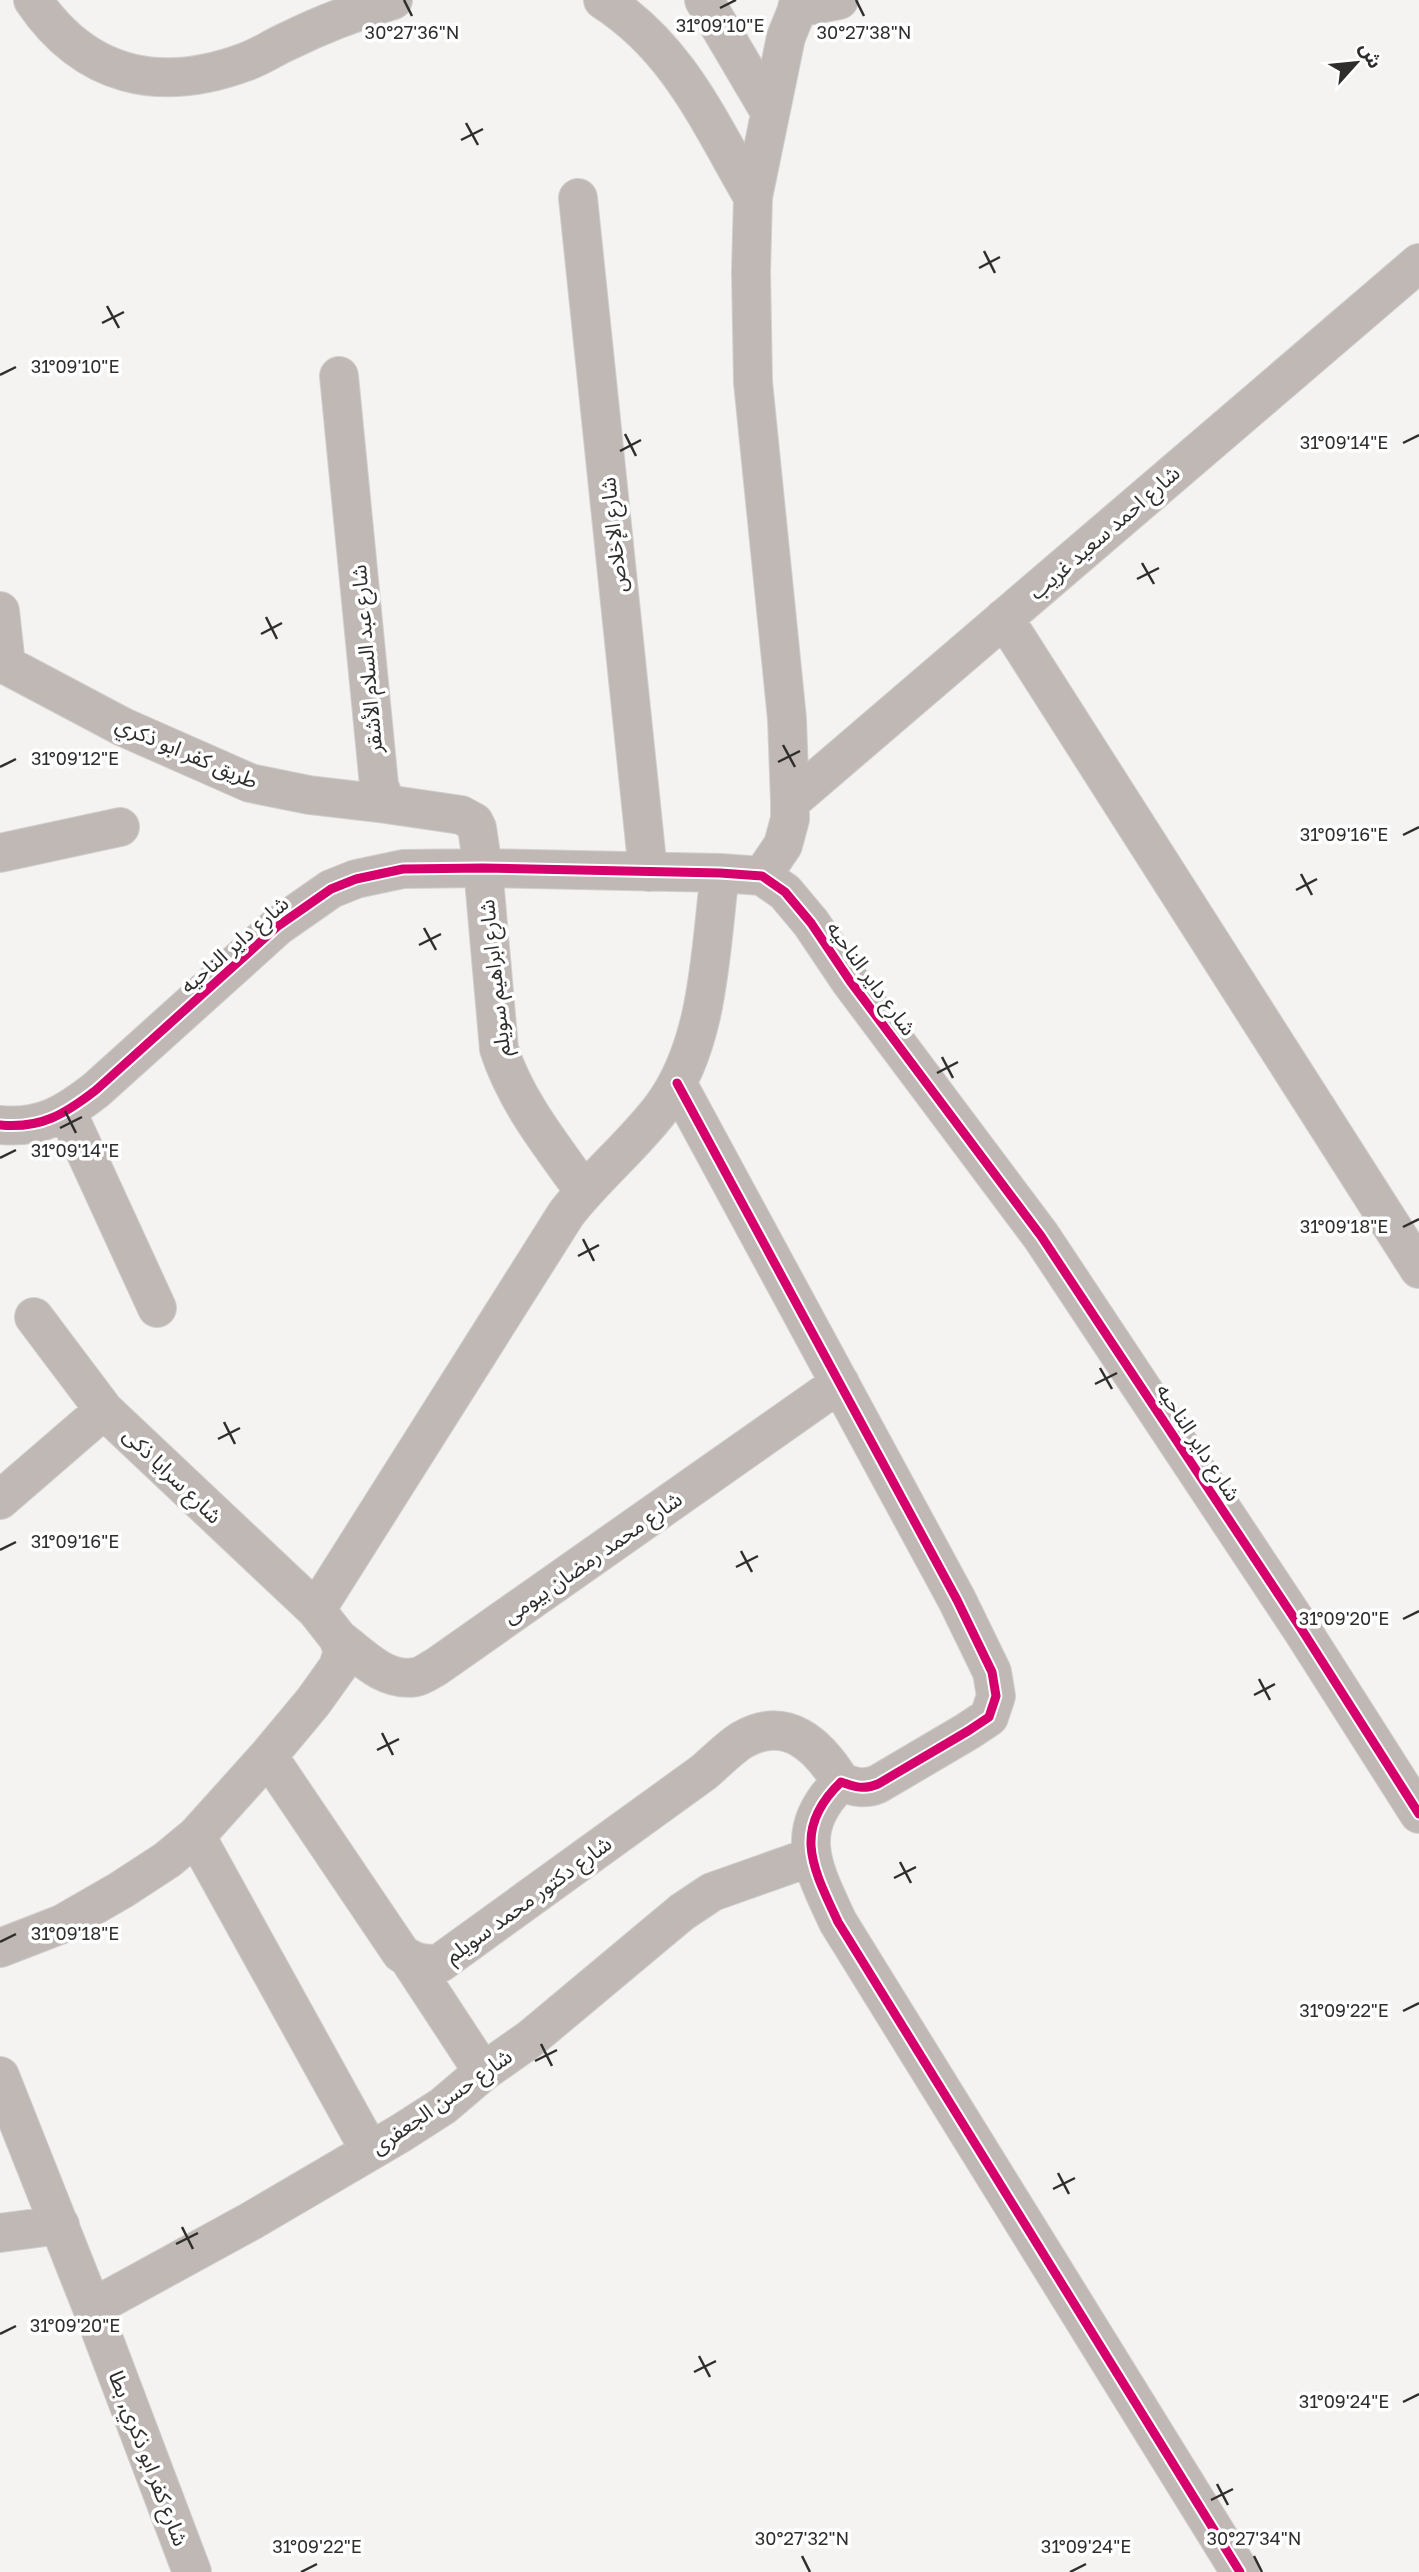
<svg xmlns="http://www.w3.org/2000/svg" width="1419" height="2572" font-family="'Golos Text','Noto Sans Arabic',sans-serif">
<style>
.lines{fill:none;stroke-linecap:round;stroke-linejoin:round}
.minor-casing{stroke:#d1d0cf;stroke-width:40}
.minor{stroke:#bfb8b5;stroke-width:38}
.cycleway-casing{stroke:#fff;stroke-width:13}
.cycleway{stroke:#d6006c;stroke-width:9}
.ticks{fill:none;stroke:#2f2e2d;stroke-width:2.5}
.labels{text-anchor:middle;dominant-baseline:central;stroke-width:7;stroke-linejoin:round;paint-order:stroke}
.street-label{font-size:21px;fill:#2f2e2d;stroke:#fff}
.ticks-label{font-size:18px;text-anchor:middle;fill:#2f2e2d;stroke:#fff;stroke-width:7;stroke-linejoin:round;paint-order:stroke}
</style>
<rect width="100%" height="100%" fill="#f5f3f2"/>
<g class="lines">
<g class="minor-casing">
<path id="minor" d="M 33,0 C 85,77 159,94 245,62 C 260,57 274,47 288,41 C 322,24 357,11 393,0
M 603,0 C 679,49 709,122 753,197
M 704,0 L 770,112
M 797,8 L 839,0
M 578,198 L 648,872
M 339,376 L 379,785 L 386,804 L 461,815 L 474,822 L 477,828 L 483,868 L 499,1049 C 516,1102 552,1146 584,1191
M 0,611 L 6,665
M 1004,618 L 1419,1269
M 0,665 L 6,665 L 123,727 L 250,783 L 309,795 L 386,804
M 790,802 L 1419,263
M 0,853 L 120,827
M 762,876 L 783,845 L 790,819 L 790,802 L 787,719 L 753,382 L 751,272 L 753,197 L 786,37 L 801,0
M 677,1083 L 957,1600 L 992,1672 L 996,1696 L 989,1717 L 968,1731 L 878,1784 C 864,1790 855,1787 841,1782 C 791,1830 813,1868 838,1922 L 1240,2572
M 67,1112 L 157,1308
M 0,1125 C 41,1129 65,1114 96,1090 L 278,926 L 331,889 L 356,879 L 403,869 L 483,868 L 720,873 L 762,876 L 785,892 L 811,923 L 850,981 L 1041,1236 L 1302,1630 L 1419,1814
M 0,1500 L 104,1410
M 316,1610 L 566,1214 C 595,1176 634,1145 663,1106 C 710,1041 710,950 720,873
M 338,1638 C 360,1655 385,1683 416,1677 C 422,1676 430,1670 436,1667 L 840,1383
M 268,1756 L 401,1953 C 414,1963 424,1965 440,1963 L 704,1772 C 716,1762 729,1748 742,1740 C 787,1714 819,1746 841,1782
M 196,1836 L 370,2151
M 0,1948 L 62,1924 L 121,1890 L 167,1860 L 196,1836 L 268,1756 L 313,1702 L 338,1667 L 343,1651 L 338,1638 L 316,1610 L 104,1410 L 34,1317
M 409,1959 L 483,2072
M 0,2076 L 92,2308 L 192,2572
M 0,2233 L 60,2225
M 92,2308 L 251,2221 L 401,2133 L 443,2106 L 483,2072 L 530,2039 L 682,1912 L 712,1892 L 811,1857"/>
</g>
<use href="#minor" class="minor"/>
<g class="cycleway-casing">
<path id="cycleway" d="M 677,1083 L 957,1600 L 992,1672 L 996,1696 L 989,1717 L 968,1731 L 878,1784 C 864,1790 855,1787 841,1782 C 791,1830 813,1868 838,1922 L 1240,2572
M 0,1125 C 41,1129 65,1114 96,1090 L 278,926 L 331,889 L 356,879 L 403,869 L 483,868 L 720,873 L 762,876 L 785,892 L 811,923 L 850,981 L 1041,1236 L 1302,1630 L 1419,1814"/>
</g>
<use href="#cycleway" class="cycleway"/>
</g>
<path class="ticks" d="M 404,0 L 412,16M 856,0 L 864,16M 720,8 L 736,0M 466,123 L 478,145M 461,140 L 483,129M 984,251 L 995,273M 979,268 L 1000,257M 107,306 L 119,328M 102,323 L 124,312M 0,375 L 16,367M 625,434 L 636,456M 1403,443 L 1419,435M 620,451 L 641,440M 1142,563 L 1154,584M 1137,579 L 1159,568M 266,617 L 277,639M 261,634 L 282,623M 783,745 L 795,767M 778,762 L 800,751M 0,767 L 16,759M 1403,835 L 1419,827M 1301,874 L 1312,895M 1296,890 L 1317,879M 424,928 L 436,950M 419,945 L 441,934M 942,1057 L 953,1078M 937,1073 L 958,1062M 65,1111 L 76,1133M 60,1128 L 82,1117M 0,1158 L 16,1150M 1403,1227 L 1419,1219M 583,1239 L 594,1261M 578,1256 L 599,1245M 1100,1368 L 1112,1389M 1095,1384 L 1117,1373M 224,1422 L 235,1444M 218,1439 L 240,1428M 0,1550 L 16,1542M 741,1551 L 752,1572M 736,1567 L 758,1556M 1403,1619 L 1419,1611M 1259,1679 L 1270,1700M 1254,1695 L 1275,1684M 382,1733 L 393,1755M 377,1750 L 399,1739M 900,1862 L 911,1883M 894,1878 L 916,1867M 0,1942 L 16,1934M 1403,2011 L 1419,2003M 541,2044 L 552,2066M 535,2061 L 557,2050M 1058,2173 L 1069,2194M 1053,2189 L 1075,2178M 182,2227 L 193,2249M 176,2244 L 198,2233M 0,2334 L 16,2326M 699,2356 L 710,2377M 694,2372 L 716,2361M 1403,2402 L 1419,2394M 1217,2484 L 1228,2505M 1211,2500 L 1233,2489M 802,2556 L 810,2572M 1254,2556 L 1262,2572M 301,2572 L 317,2564M 1070,2572 L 1086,2564"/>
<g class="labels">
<g class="street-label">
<text transform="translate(1104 532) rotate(-41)">شارع احمد سعيد غريب</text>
<text transform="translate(613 535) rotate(-96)">شارع الإخلاص</text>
<text transform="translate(366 659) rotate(-95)">شارع عبد السلام الأشقر</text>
<text transform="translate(187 752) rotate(23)">طريق كفر ابو ذكري</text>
<text transform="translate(234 944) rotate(-41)">شارع داير الناحيه</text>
<text transform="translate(494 978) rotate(-96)">شارع ابراهيم سويلم</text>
<text transform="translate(872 978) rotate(54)">شارع داير الناحيه</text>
<text transform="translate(1199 1442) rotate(57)">شارع داير الناحيه</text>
<text transform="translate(173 1475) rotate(44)">شارع سرايا ذكى</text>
<text transform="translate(592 1557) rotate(-35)">شارع محمد رمضان بيومى</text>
<text transform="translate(528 1899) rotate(-36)">شارع دكتور محمد سويلم</text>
<text transform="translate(441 2101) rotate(-35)">شارع حسن الجعفرى</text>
<text transform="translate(149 2458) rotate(69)">شارع كفر ابو ذكري, بطا</text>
</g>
</g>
<g class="ticks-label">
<text x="720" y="32">31°09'10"E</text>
<text x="412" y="39">30°27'36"N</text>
<text x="864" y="39">30°27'38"N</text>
<text x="75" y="373">31°09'10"E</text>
<text x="1344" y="449">31°09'14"E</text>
<text x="75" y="765">31°09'12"E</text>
<text x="1344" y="841">31°09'16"E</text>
<text x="75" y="1157">31°09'14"E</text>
<text x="1344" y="1233">31°09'18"E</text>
<text x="75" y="1548">31°09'16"E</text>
<text x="1344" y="1625">31°09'20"E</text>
<text x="75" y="1940">31°09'18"E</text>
<text x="1344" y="2017">31°09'22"E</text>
<text x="75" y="2332">31°09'20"E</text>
<text x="1344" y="2408">31°09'24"E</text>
<text x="802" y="2545">30°27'32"N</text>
<text x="1254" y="2545">30°27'34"N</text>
<text x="317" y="2553">31°09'22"E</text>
<text x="1086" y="2553">31°09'24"E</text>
</g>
<g transform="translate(1356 63) rotate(63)" stroke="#ffffff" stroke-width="5" paint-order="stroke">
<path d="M0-5L12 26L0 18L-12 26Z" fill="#2f2e2d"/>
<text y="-10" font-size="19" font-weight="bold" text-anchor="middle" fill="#2f2e2d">ش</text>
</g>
</svg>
